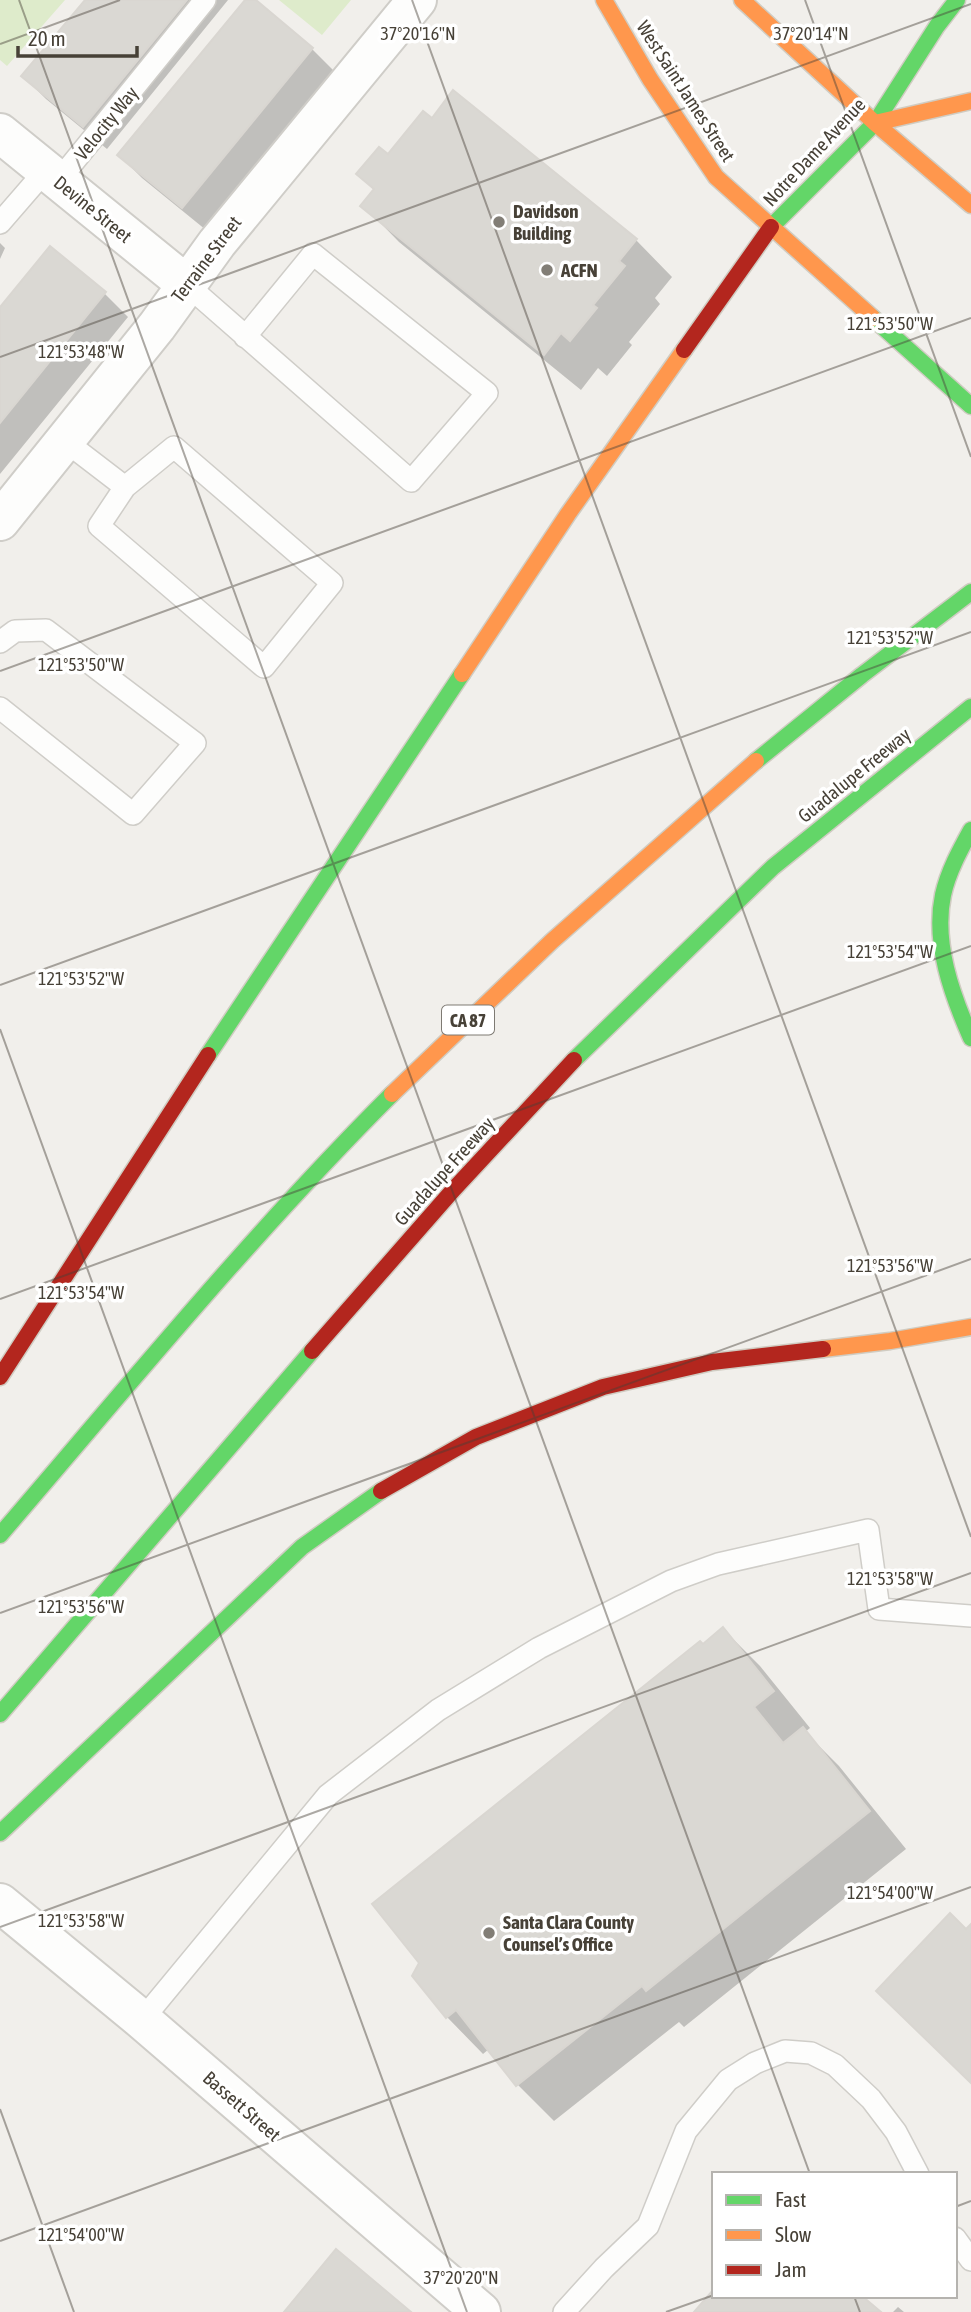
<svg xmlns="http://www.w3.org/2000/svg" width="971" height="2312" font-family="'Asap Condensed',sans-serif">
<style>
.green{fill:#deebcb}
.shadow{fill:#0003}
.building{fill:#dad8d3;stroke:#d9d6d1;stroke-width:2}
.lines{fill:none;stroke-linecap:round;stroke-linejoin:round}
.lane-casing{stroke:#cfcdc8;stroke-width:24}
.street-casing{stroke:#cfcdc8;stroke-width:42}
.fast-casing{stroke:#d0ccc2;stroke-width:19}
.slow-casing{stroke:#d0ccc2;stroke-width:19}
.jam-casing{stroke:#d0ccc2;stroke-width:19}
.lane{stroke:#fdfdfc;stroke-width:21}
.street{stroke:#fdfdfc;stroke-width:38}
.fast{stroke:#63d668;stroke-width:16}
.slow{stroke:#ff974d;stroke-width:16}
.jam{stroke:#b3261e;stroke-width:16}
.ticks{fill:none;stroke:#474137;stroke-width:2;stroke-opacity:0.45}
.poi-dot{fill:#827e76;stroke:#fff;stroke-width:2.5}
.labels{text-anchor:middle;dominant-baseline:central;stroke-width:7;stroke-linejoin:round;paint-order:stroke}
.shield{fill:#fff;stroke:#7e7a73;stroke-width:2}
.shield-label{font-size:18px;font-weight:bold;fill:#474137}
.street-label{font-size:19px;fill:#474137;stroke:#fff}
.poi-label{font-size:19px;font-weight:bold;fill:#474137;stroke:#fff;text-anchor:start}
.ticks-label{font-size:18px;text-anchor:middle;fill:#474137;stroke:#fff;stroke-width:7;stroke-linejoin:round;paint-order:stroke}
</style>
<rect width="100%" height="100%" fill="#f1efeb"/>
<path class="green" d="M 0,0 L 65,0 L 7,66 L 0,60 Z
M 279,0 L 351,0 L 322,35 Z"/>
<path class="shadow" d="M 87,0 L 228,0 L 107,149 L 46,99 L 23,76 Z
M 247,0 L 253,0 L 312,49 L 335,72 L 206,230 L 142,178 L 119,155 Z
M 388,156 L 636,240 L 672,277 L 655,298 L 660,304 L 629,342 L 632,345 L 607,376 L 598,368 L 581,390 L 399,242 L 363,205 L 375,191 L 358,174 Z
M 0,243 L 5,248 L 0,259 Z
M 50,248 L 105,294 L 128,317 L 0,474 L 0,309 Z
M 723,1629 L 760,1666 L 810,1728 L 805,1732 L 839,1766 L 906,1849 L 684,2027 L 679,2022 L 554,2121 L 518,2085 L 489,2049 L 483,2054 L 447,2017 L 414,1976 L 703,1646 Z
M 898,2307 L 904,2312 L 893,2312 Z"/>
<path class="building" d="M 85,0 L 187,0 L 83,127 L 21,76 Z
M 245,0 L 256,0 L 313,48 L 182,208 L 117,155 Z
M 453,90 L 637,239 L 619,261 L 625,266 L 593,305 L 597,308 L 570,341 L 561,333 L 544,355 L 360,206 L 374,189 L 356,174 L 379,147 L 388,154 L 423,111 L 432,118 Z
M 50,246 L 106,292 L 0,423 L 0,307 Z
M 723,1627 L 774,1691 L 754,1707 L 783,1743 L 803,1727 L 870,1811 L 646,1991 L 642,1986 L 516,2086 L 456,2010 L 446,2018 L 412,1976 L 419,1963 L 372,1904 L 700,1641 L 703,1644 Z
M 950,1913 L 966,1929 L 971,1924 L 971,2083 L 876,1991 Z
M 336,2249 L 411,2312 L 284,2312 Z
M 714,2289 L 714,2296 L 862,2296 L 881,2312 L 694,2312 Z"/>
<g class="lines">
<g class="lane-casing">
<path id="lane" d="M 59,180 L 205,0
M 0,223 L 45,171
M 186,284 L 411,481 L 487,393 L 313,254 L 245,337
M 65,441 L 125,487 L 99,526 L 264,667 L 332,583 L 174,447 L 125,487
M 0,642 L 15,631 L 46,630 L 195,743 L 133,814 L 0,708
M 142,2020 L 328,1795 L 438,1710 L 539,1648 L 671,1581 L 718,1564 L 868,1530 L 879,1609 L 971,1616
M 955,2238 L 971,2260
M 564,2312 L 604,2268 L 648,2226 L 686,2131 L 728,2080 L 755,2063 L 785,2051 L 811,2053 L 835,2065 L 871,2099 L 896,2132 L 918,2174"/>
</g>
<g class="street-casing">
<path id="street" d="M 0,133 L 186,284
M 0,521 L 157,326 L 217,243 L 417,0
M 0,1903 L 142,2020 L 481,2312"/>
</g>
<g class="fast-casing">
<path id="fast" d="M 771,227 L 875,123 L 937,26 L 957,0
M 873,318 L 971,406
M 756,761 L 862,675 L 971,592
M 971,830 C 960,850 948,872 943,895 C 933,943 952,995 971,1038
M 208,1055 L 462,674
M 574,1060 L 773,867 L 971,707
M 0,1535 C 128,1386 253,1233 392,1094
M 0,1714 L 312,1351
M 0,1833 L 302,1547 L 381,1491"/>
</g>
<g class="slow-casing">
<path id="slow" d="M 604,0 L 650,79 L 716,177 L 873,318
M 742,0 L 875,123 L 971,205
M 875,123 L 971,101
M 462,674 L 568,514 L 684,350
M 392,1094 L 552,941 L 756,761
M 823,1349 L 890,1341 L 971,1327"/>
</g>
<g class="jam-casing">
<path id="jam" d="M 684,350 L 771,227
M 312,1351 L 454,1189 L 574,1060
M 0,1377 L 208,1055
M 381,1491 L 476,1437 L 603,1387 L 712,1362 L 823,1349"/>
</g>
<use href="#lane" class="lane"/>
<use href="#street" class="street"/>
<use href="#fast" class="fast"/>
<use href="#slow" class="slow"/>
<use href="#jam" class="jam"/>
</g>
<path class="ticks" d="M 19,0 L 810,2174M 412,0 L 971,1537M 805,0 L 971,457M 0,44 L 120,0M 0,357 L 971,4M 0,671 L 971,318M 0,985 L 971,632M 0,1029 L 467,2312M 0,1299 L 971,946M 0,1613 L 971,1259M 0,1927 L 971,1573M 0,2109 L 74,2312M 955,2207 L 971,2201M 0,2241 L 971,1887M 854,2296 L 860,2312M 666,2312 L 714,2295"/>
<g class="poi-dot">
<circle cx="499" cy="222" r="7"/>
<circle cx="547" cy="270" r="7"/>
<circle cx="489" cy="1933" r="7"/>
</g>
<g class="labels">
<rect class="shield" x="442" y="1005.5" width="52" height="29" rx="5"/>
<g class="shield-label">
<text x="468" y="1020">CA 87</text>
</g>
<g class="street-label">
<text transform="translate(686 91) rotate(57)">West Saint James Street</text>
<text transform="translate(106 123) rotate(-51)">Velocity Way</text>
<text transform="translate(814 152) rotate(-47)">Notre Dame Avenue</text>
<text transform="translate(93 209) rotate(39)">Devine Street</text>
<text transform="translate(206 259) rotate(-53)">Terraine Street</text>
<text transform="translate(854 775) rotate(-39)">Guadalupe Freeway</text>
<text transform="translate(444 1171) rotate(-48)">Guadalupe Freeway</text>
<text transform="translate(242 2106) rotate(41)">Bassett Street</text>
</g>
<g class="poi-label">
<text x="513" y="211">Davidson<tspan x="513" dy="22">Building</tspan></text>
<text x="561" y="270">ACFN</text>
<text x="503" y="1922">Santa Clara County<tspan x="503" dy="22">Counsel’s Office</tspan></text>
</g>
</g>
<g class="ticks-label">
<text x="418" y="40">37°20'16"N</text>
<text x="811" y="40">37°20'14"N</text>
<text x="890" y="330">121°53'50"W</text>
<text x="81" y="358">121°53'48"W</text>
<text x="890" y="644">121°53'52"W</text>
<text x="81" y="671">121°53'50"W</text>
<text x="890" y="958">121°53'54"W</text>
<text x="81" y="985">121°53'52"W</text>
<text x="890" y="1272">121°53'56"W</text>
<text x="81" y="1299">121°53'54"W</text>
<text x="890" y="1585">121°53'58"W</text>
<text x="81" y="1613">121°53'56"W</text>
<text x="890" y="1899">121°54'00"W</text>
<text x="81" y="1927">121°53'58"W</text>
<text x="81" y="2241">121°54'00"W</text>
<text x="461" y="2284">37°20'20"N</text>
</g>
<rect x="712" y="2172" width="245" height="126" fill="#ffffff" stroke="#b5b3af" stroke-width="2"/>
<rect x="726" y="2195" width="35" height="10" fill="#63d668" stroke="#b5b3af" stroke-width="2"/>
<text x="775" y="2207" font-size="21" fill="#474137">Fast</text>
<rect x="726" y="2230" width="35" height="10" fill="#ff974d" stroke="#b5b3af" stroke-width="2"/>
<text x="775" y="2242" font-size="21" fill="#474137">Slow</text>
<rect x="726" y="2265" width="35" height="10" fill="#b3261e" stroke="#b5b3af" stroke-width="2"/>
<text x="775" y="2277" font-size="21" fill="#474137">Jam</text>
<path d="M18 46v10h119v-10" fill="none" stroke="#474137" stroke-width="3.5"/>
<text x="28" y="46" font-size="21" fill="#474137" stroke="#ffffff" stroke-width="5" paint-order="stroke">20 m</text>
</svg>
